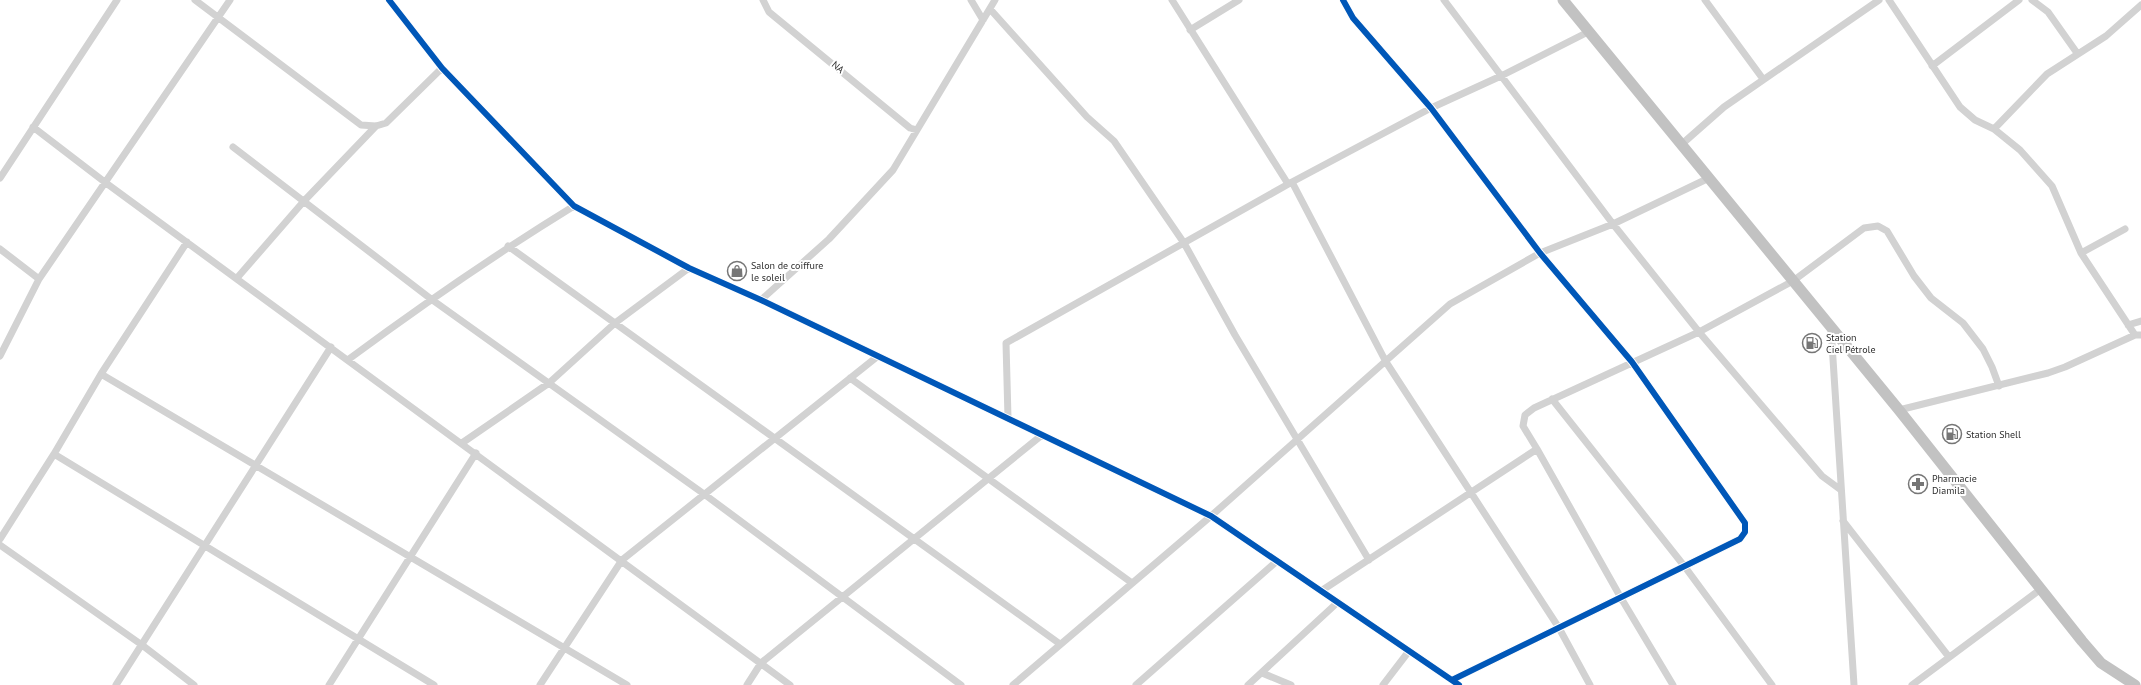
<svg xmlns="http://www.w3.org/2000/svg" width="2141" height="685" font-family="'PT Sans',sans-serif">
<style>
.lines{fill:none;stroke-linecap:round;stroke-linejoin:round}
.minor{stroke:#d2d2d2;stroke-width:7}
.trunk{stroke:#c2c2c2;stroke-width:11}
.cycleway-casing{stroke:#fff;stroke-width:8}
.cycleway{stroke:#0057b8;stroke-width:6}
.labels{text-anchor:middle;dominant-baseline:central;stroke-width:4;stroke-linejoin:round;paint-order:stroke}
.street-label{font-size:10px;fill:#2d2d2d;stroke:#fff}
.poi-label{font-size:10px;fill:#2d2d2d;stroke:#fff;text-anchor:start}
</style>
<rect width="100%" height="100%" fill="#fff"/>
<g class="lines">
<path class="minor" d="M 195,0 L 361,125 L 376,126 L 386,123 L 442,68
M 389,0 L 442,68 L 574,206 L 689,268 L 761,300 L 1211,516 L 1459,685
M 763,0 L 769,12 L 910,128 L 917,130
M 971,0 L 983,20
M 1172,0 L 1288,184
M 1343,0 L 1353,18 L 1431,108 L 1540,253 L 1632,362 L 1745,523 L 1745,532 L 1740,539 L 1452,680
M 1444,0 L 1613,224 L 1699,332 L 1822,476 L 1841,490
M 1705,0 L 1763,79
M 1889,0 L 1960,107 L 1975,120 L 1994,129 L 2020,150 L 2052,186 L 2081,253 L 2135,335
M 2032,0 L 2048,12 L 2077,53
M 990,9 L 1087,117 L 1114,141 L 1184,243 L 1235,335 L 1369,560
M 1190,30 L 1239,0
M 1932,66 L 2019,0
M 33,127 L 106,183 L 790,685
M 1994,129 L 2047,74 L 2106,36 L 2141,5
M 1682,144 L 1724,107 L 1879,0
M 233,147 L 431,299 L 704,494 L 961,685
M 0,178 L 117,0
M 1292,182 L 1386,362 L 1559,628 L 1590,685
M 508,246 L 1060,644
M 0,249 L 39,279
M 2081,253 L 2125,229
M 237,278 L 304,201 L 376,126
M 761,300 L 829,239 L 893,170 L 995,0
M 2128,325 L 2141,321
M 1831,328 L 1854,685
M 0,356 L 39,279 L 230,0
M 349,359 C 422,305 496,254 574,206
M 101,374 L 627,685
M 850,378 L 1132,583
M 1552,399 L 1685,567 L 1772,685
M 1899,410 L 2048,373 L 2065,367 L 2135,335 L 2141,335
M 1008,418 L 1006,343 L 1292,182 L 1431,108 L 1501,76 L 1588,32
M 462,443 L 549,383 L 615,323 L 689,268
M 1537,449 L 1621,598 L 1673,685
M 54,454 L 434,685
M 1843,521 L 1949,657
M 0,539 L 54,454 L 101,374 L 187,242
M 0,545 L 142,645 L 194,685
M 1321,591 L 1537,449 L 1523,426 L 1525,415 L 1534,408 L 1699,332 L 1793,281 L 1864,228 L 1878,226 L 1887,231 L 1914,276 L 1931,298 L 1963,323 L 1983,349 L 1992,367 L 1999,386
M 1262,673 L 1291,685
M 116,685 L 331,347
M 329,685 L 476,453
M 540,685 L 622,560 L 878,356
M 747,685 L 761,663 L 1042,435
M 1013,685 L 1211,516 L 1450,304 L 1540,253 L 1613,224 L 1709,178
M 1136,685 L 1277,561
M 1248,685 L 1338,602
M 1383,685 L 1409,651
M 1912,685 L 2041,589"/>
<path class="trunk" d="M 1563,0 L 1899,410 L 2082,641 L 2101,663 L 2135,685"/>
<g class="cycleway-casing">
<path id="cycleway" d="M 389,0 L 442,68 L 574,206 L 689,268 L 761,300 L 1211,516 L 1459,685
M 1343,0 L 1353,18 L 1431,108 L 1540,253 L 1632,362 L 1745,523 L 1745,532 L 1740,539 L 1452,680"/>
</g>
<use href="#cycleway" class="cycleway"/>
</g>
<defs>
<g id="shop-ring" transform="scale(1)"><circle r="9.5" fill="#fff" stroke="#767676" stroke-width="1.5"/><path d="M-5-2.5h2.3a2.7 3.5 0 0 1 5.4 0H5L5.5 6h-11ZM-1.5-2.5h3a1.5 2.3 0 0 0-3 0Z" fill="#767676"/></g>
<g id="fuel-ring" transform="scale(1)"><circle r="9.5" fill="#fff" stroke="#767676" stroke-width="1.5"/><path d="M-5.5-6h7V0h2V4h1.3V-2.5L3-4.5l.8-.8L6-3V5H2.5V1h-1V6h-7ZM-4.2-4.7v3.2H.2V-4.7Z" fill="#767676"/></g>
<g id="pharmacy-ring" transform="scale(1)"><circle r="9.5" fill="#fff" stroke="#767676" stroke-width="1.5"/><path d="M-2-6h4v4h4v4h-4v4h-4v-4h-4v-4h4Z" fill="#767676"/></g>
</defs>
<g fill-rule="evenodd">
<use href="#shop-ring" x="737" y="271"/>
<use href="#fuel-ring" x="1812" y="343"/>
<use href="#fuel-ring" x="1952" y="434"/>
<use href="#pharmacy-ring" x="1918" y="484"/>
</g>
<g class="labels">
<g class="street-label">
<text transform="translate(838 67) rotate(40)">NA</text>
</g>
<g class="poi-label">
<text x="751" y="265">Salon de coiffure<tspan x="751" dy="12">le soleil</tspan></text>
<text x="1826" y="337">Station<tspan x="1826" dy="12">Ciel Pétrole</tspan></text>
<text x="1966" y="434">Station Shell</text>
<text x="1932" y="478">Pharmacie<tspan x="1932" dy="12">Diamila</tspan></text>
</g>
</g>
</svg>
